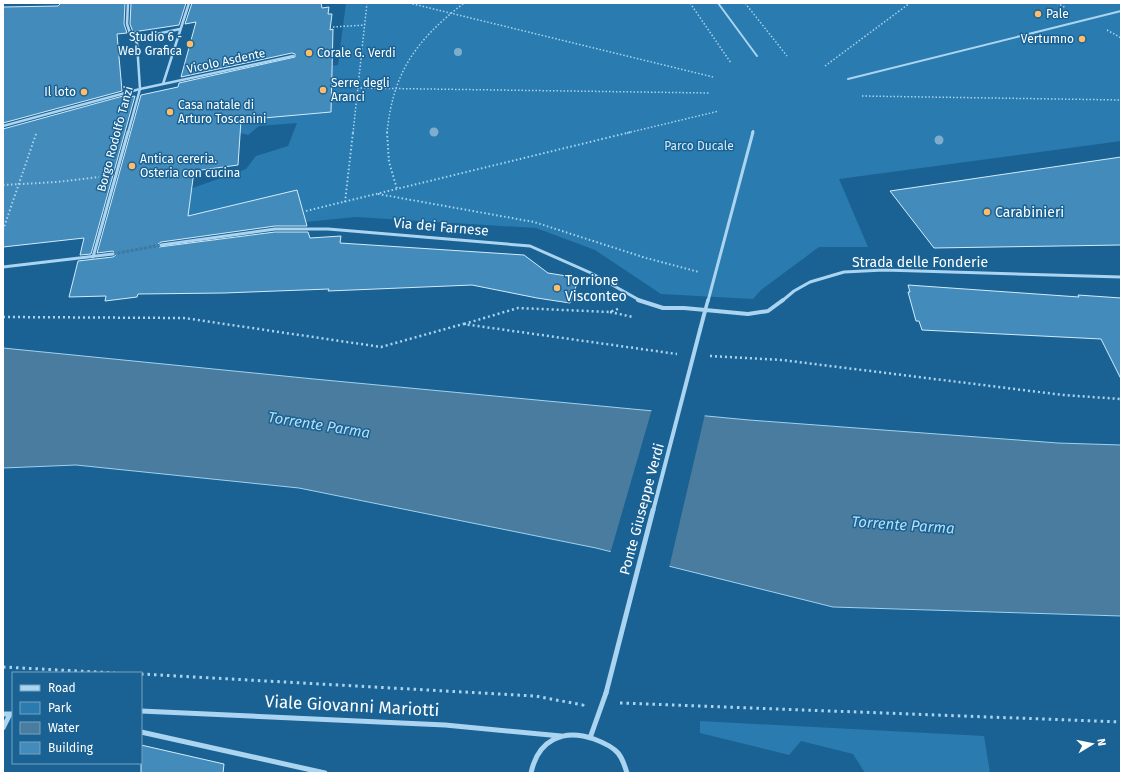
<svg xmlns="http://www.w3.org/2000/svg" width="1124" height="776" font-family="'Fira Sans',sans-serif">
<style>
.green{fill:#2a7bb0}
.water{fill:#497c9e;stroke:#9ed2f2}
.pier{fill:#1a6293}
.building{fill:#438bba;stroke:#d1ebfb}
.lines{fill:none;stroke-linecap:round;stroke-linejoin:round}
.minor-tunnel{stroke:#3c7aa3;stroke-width:3;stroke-dasharray:3 1.5;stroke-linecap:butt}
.path-far3{stroke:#abd4f0;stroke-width:1.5;stroke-dasharray:1.5 2;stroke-linecap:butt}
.path-far2{stroke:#abd4f0;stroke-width:2;stroke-dasharray:1.5 2.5;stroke-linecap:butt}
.path-far1{stroke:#abd4f0;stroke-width:2.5;stroke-dasharray:2 3;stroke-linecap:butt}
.path{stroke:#abd4f0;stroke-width:3;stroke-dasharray:2.5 4;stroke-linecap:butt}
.pedestrian-far2{stroke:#abd4f0;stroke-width:2}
.pedestrian-far1{stroke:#abd4f0;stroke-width:3}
.pedestrian{stroke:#abd4f0;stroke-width:3.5}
.minor-far3{stroke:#abd4f0;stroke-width:2.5}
.minor-far2{stroke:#abd4f0;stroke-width:3}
.minor-far1{stroke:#abd4f0;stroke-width:4}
.minor{stroke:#abd4f0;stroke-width:5}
.minor-bridge-far1{stroke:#abd4f0;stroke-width:4}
.minor-bridge{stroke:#abd4f0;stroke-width:5}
.tree{fill:#7fadcc}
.poi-dot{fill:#ffbc69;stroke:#1a6293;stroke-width:1.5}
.labels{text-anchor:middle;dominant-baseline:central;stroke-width:3;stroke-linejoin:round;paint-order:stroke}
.far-poi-label{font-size:12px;fill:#fff;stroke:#1a6293;text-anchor:start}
.far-street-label{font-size:12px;fill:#fff;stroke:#1a6293}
.far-park-label{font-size:12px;fill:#d1ebfb;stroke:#1a6293}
.poi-label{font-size:14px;fill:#fff;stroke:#1a6293;text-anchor:start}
.street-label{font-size:14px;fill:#fff;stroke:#1a6293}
.water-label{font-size:15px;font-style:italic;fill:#b7def6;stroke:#1a6293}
.near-street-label{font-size:17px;fill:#fff;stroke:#1a6293}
</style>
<rect width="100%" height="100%" fill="#1a6293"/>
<path class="green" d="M 346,3 L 1121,3 L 1121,141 L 839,179 L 868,247 L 819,247 L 761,290 L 753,299 L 661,294 L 595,250 L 536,228 L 356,217 L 305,222 L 188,216 L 190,189 L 246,169 L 256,156 L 288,146 L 297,123 L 259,126 L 248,135 L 233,131 L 249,110 L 331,66 L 338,65 Z
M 700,721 L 984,736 L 990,773 L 865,773 L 853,754 L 801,741 L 789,755 L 700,733 Z"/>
<path class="water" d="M 3,348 L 314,379 L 749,420 L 1058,443 L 1121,445 L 1121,616 L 833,607 L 596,548 L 299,488 L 76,465 L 3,468 Z"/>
<path class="pier" d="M 652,409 L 705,414 L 669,568 L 610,554 Z"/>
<path class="building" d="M 61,3 L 125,3 L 124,24 L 127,33 L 117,34 L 122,91 L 3,123 L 3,7 L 58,6 Z
M 131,3 L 186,3 L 179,25 L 133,32 L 130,24 Z
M 192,3 L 321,3 L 322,8 L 329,7 L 328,14 L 332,14 L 330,30 L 333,29 L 331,112 L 241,120 L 238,165 L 194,171 L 188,216 L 297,190 L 307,226 L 275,226 L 161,242 L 158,244 L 159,247 L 275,232 L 308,232 L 310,238 L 341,236 L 340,243 L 524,255 L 548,273 L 579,278 L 570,303 L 537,298 L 472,285 L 328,291 L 329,289 L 224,293 L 138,294 L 137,297 L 105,301 L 106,296 L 69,297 L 78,261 L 113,257 L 116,255 L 113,251 L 97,253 L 141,95 L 178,87 L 179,83 L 295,57 L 295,54 L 292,53 L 181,77 L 196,22 L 185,24 Z
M 123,96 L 123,98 L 135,96 L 91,254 L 80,255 L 84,238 L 3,247 L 3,129 Z
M 1121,157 L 1121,245 L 934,248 L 890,191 Z
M 908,285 L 1079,297 L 1078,295 L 1121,298 L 1121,379 L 1101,339 L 922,330 L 919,321 L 916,321 L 908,292 L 910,292 Z
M 141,745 L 224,764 L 223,773 L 141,773 Z"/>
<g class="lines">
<path class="minor-tunnel" d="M 113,254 L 161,245"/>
<path class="path-far3" d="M 409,3 L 713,77
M 690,3 L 731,63
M 745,3 L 787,56
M 1057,3 L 1066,8
M 333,27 L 365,25
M 1107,30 L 1121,38
M 825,66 L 910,3
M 357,88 L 710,93
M 862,96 L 1121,100
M 353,133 L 367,3
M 387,133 C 393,72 416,40 464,3
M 627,133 L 719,111"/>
<path class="path-far2" d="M 387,132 L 389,162 L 397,189
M 3,185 L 57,182 L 99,177
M 378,194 L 534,222 L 646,258 L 699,272
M 345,202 L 353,132
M 306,211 L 631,132
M 3,230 L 36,134"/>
<path class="path-far1" d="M 610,312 L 633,317
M 3,317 L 184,318 L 381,347 L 463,324 L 677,354
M 464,324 L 518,308 L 610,312 L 620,308
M 710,356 L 782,360 L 1063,395 L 1121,399"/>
<path class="path" d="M 3,667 L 115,673
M 141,674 L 535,696 L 583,705 L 584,703
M 620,703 L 1121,722"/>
<path class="pedestrian-far2" d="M 718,3 L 757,56
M 848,79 L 1121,11
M 752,133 L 753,131"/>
<path class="pedestrian-far1" d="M 708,301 L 753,132"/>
<path class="pedestrian" d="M 705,311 L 708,300"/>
<path class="minor-far3" d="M 133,39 L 180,29
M 163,84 L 189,3
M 3,126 L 140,89 L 293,56
M 128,133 L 140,89 L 137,43 L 130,33 L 127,24 L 128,3"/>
<path class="minor-far2" d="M 161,245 L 275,229 L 328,229 L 530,246 L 591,273 L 641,301
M 93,257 L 128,132
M 3,267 L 113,254
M 782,301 L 794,291 L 810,282 L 844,272 L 884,270 L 1121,277"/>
<path class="minor-far1" d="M 638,300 L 663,308 L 684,308 L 748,314 L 768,311 L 783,300
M 700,330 L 705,311"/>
<path class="minor" d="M 141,711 L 445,725 L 561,736
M 3,714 L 13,714
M 3,728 L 10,714
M 141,732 L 325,773
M 590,738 L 606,693
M 531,773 C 538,740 563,728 594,739 C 602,742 612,746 618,753 C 623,759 625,767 627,773"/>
<path class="minor-bridge-far1" d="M 653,511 L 700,330"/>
<path class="minor-bridge" d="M 606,693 L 653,510"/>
</g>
<g class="tree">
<circle cx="458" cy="52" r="4"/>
<circle cx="434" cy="132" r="4.5"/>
<circle cx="939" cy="140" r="4.5"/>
</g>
<g class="poi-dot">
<circle cx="1038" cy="14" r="4"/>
<circle cx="1082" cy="39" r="4"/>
<circle cx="190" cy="44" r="4"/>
<circle cx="309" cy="53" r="4"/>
<circle cx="323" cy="90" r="4"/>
<circle cx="84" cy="92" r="4"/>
<circle cx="170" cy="112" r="4"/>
<circle cx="132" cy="166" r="4"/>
<circle cx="987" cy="212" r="4"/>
<circle cx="557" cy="288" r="4"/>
</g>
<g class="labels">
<g class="far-poi-label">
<text x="1046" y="14">Pale</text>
<text x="182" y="37" text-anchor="end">Studio 6 -<tspan x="182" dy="14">Web Grafica</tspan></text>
<text x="1074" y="39" text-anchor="end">Vertumno</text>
<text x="317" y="53">Corale G. Verdi</text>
<text x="331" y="83">Serre degli<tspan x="331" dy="14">Aranci</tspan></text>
<text x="76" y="92" text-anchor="end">Il loto</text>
<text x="178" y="105">Casa natale di<tspan x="178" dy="14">Arturo Toscanini</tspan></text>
<text x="140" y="159">Antica cereria.<tspan x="140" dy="14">Osteria con cucina</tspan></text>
</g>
<g class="far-street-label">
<text transform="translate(226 61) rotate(-12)">Vicolo Asdente</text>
<text transform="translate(115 139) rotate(-75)">Borgo Rodolfo Tanzi</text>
</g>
<g class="far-park-label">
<text x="699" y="146">Parco Ducale</text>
</g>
<g class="poi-label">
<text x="995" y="212">Carabinieri</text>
<text x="565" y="280">Torrione<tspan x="565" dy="16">Visconteo</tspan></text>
</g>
<g class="street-label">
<text transform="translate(441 227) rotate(5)">Via dei Farnese</text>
<text x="920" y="262">Strada delle Fonderie</text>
<text transform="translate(642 509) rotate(-75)">Ponte Giuseppe Verdi</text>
</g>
<g class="water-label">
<text transform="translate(319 425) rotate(9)">Torrente Parma</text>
<text transform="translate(903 525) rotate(4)">Torrente Parma</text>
</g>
<g class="near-street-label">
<text transform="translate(352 706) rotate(3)">Viale Giovanni Mariotti</text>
</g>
</g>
<rect width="1124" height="776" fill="none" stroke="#ffffff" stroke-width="8"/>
<rect x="12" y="672" width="130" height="92" fill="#1a6293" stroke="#76a1be"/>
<rect x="20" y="685" width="20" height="6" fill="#abd4f0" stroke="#76a1be"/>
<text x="48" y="692" font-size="12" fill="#ffffff">Road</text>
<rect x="20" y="702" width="20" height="12" fill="#2a7bb0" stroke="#76a1be"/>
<text x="48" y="712" font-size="12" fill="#ffffff">Park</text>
<rect x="20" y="722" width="20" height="12" fill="#497c9e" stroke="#76a1be"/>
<text x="48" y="732" font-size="12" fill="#ffffff">Water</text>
<rect x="20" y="742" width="20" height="12" fill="#438bba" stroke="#76a1be"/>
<text x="48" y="752" font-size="12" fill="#ffffff">Building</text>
<g transform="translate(1092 744) rotate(80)" stroke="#1a6293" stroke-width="3" paint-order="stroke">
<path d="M0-3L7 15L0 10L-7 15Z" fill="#ffffff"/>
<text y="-6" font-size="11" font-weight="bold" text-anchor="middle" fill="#ffffff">N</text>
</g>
</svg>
